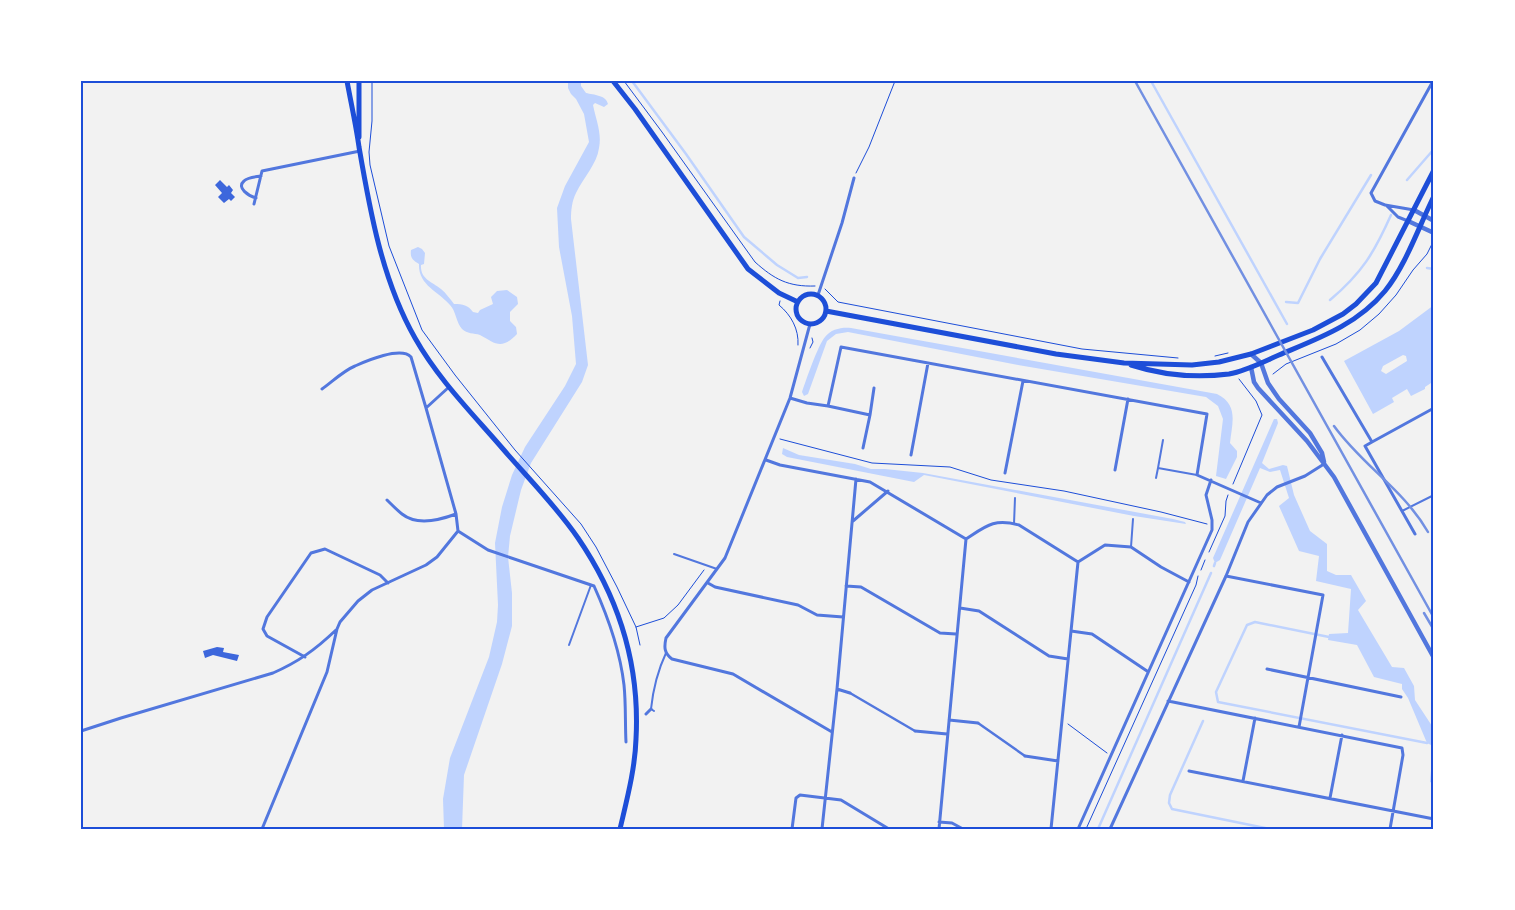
<svg xmlns="http://www.w3.org/2000/svg" width="1515" height="910" font-family="'Archivo Narrow',sans-serif">
<style>
.water{fill:#bfd3fe;fill-rule:evenodd}
.lines{fill:none;stroke-linecap:round;stroke-linejoin:round}
.stream{stroke:#bfd3fe;stroke-width:2.5}
.building{fill:#3d67dc}
.path{stroke:#1d4ed8;stroke-width:1}
.service{stroke:#5277de;stroke-width:2}
.pedestrian{stroke:#5277de;stroke-width:2.5}
.minor{stroke:#5277de;stroke-width:3}
.tertiary{stroke:#5277de;stroke-width:4.5}
.secondary{stroke:#1d4ed8;stroke-width:5}
.primary{stroke:#1d4ed8;stroke-width:5}
.rail{stroke:#7290e2;stroke-width:2.5}
.neatline{fill:none;stroke:#1d4ed8;stroke-width:2}
</style>
<rect width="100%" height="100%" fill="#f2f2f2"/>
<path class="water" d="M 568,81 L 581,81 L 581,86 L 586,93 C 594,95 606,95 608,104 L 604,107 L 595,103 L 593,105 C 596,120 602,133 599,148 C 597,164 583,178 576,193 C 572,201 571,210 571,219 L 588,365 L 582,382 L 531,463 L 521,490 L 510,536 L 508,557 L 512,593 L 512,626 L 502,664 L 464,775 L 462,829 L 444,829 L 443,799 L 450,758 L 489,657 L 497,622 L 498,605 L 495,543 L 502,507 L 512,475 L 525,447 L 565,386 L 576,364 L 572,316 L 559,247 L 557,208 L 565,186 L 589,142 L 584,114 L 576,99 L 571,94 L 568,88 Z
M 418,247 L 422,249 L 425,253 L 424,264 L 421,265 C 420,279 432,282 441,289 C 446,293 450,299 454,304 C 463,304 468,305 473,312 L 478,313 L 480,310 L 493,304 L 491,297 L 497,291 L 507,290 L 517,297 L 518,304 L 510,312 L 510,321 L 516,327 L 517,334 C 501,351 495,343 480,335 C 474,333 467,334 462,329 C 456,322 456,311 450,305 C 438,291 418,285 419,264 C 412,260 410,257 411,250 Z
M 1434,305 L 1434,378 L 1432,379 L 1434,381 L 1425,387 L 1425,389 L 1411,396 L 1407,389 L 1392,398 L 1394,402 L 1373,414 L 1344,361 L 1399,331 ZM 1403,355 L 1406,356 L 1407,361 L 1386,374 L 1381,371 L 1383,366 Z
M 851,328 L 1217,394 C 1239,405 1232,423 1230,443 L 1237,451 L 1237,457 L 1226,479 L 1216,476 L 1223,419 L 1218,406 L 1206,397 L 1018,365 L 848,332 L 836,334 L 827,341 L 808,394 L 804,396 L 802,392 C 806,380 818,345 825,337 C 831,329 842,327 851,328 Z
M 1274,419 L 1277,419 L 1278,423 L 1262,463 L 1269,469 L 1283,465 L 1287,466 L 1294,495 L 1310,531 L 1327,544 L 1327,571 L 1336,575 L 1351,575 L 1366,601 L 1358,610 L 1392,667 L 1404,668 L 1414,686 L 1415,700 L 1434,729 L 1434,784 L 1430,782 L 1433,746 L 1427,743 L 1408,698 L 1402,689 L 1402,684 L 1374,677 L 1357,645 L 1328,640 L 1329,634 L 1348,633 L 1351,589 L 1316,581 L 1319,556 L 1299,551 L 1279,506 L 1289,498 L 1280,470 L 1270,472 L 1260,468 L 1220,560 L 1215,563 L 1213,558 Z
M 783,448 L 799,455 L 855,464 L 871,469 L 885,469 L 923,473 L 1173,519 L 1185,522 L 1186,524 L 1134,516 L 924,475 L 914,482 L 787,457 L 782,454 Z"/>
<g class="lines">
<path class="stream" d="M 632,81 L 686,154 L 744,237 L 777,265 L 798,278 L 807,277
M 1151,81 L 1287,324
M 1407,180 L 1434,149
M 1427,268 L 1434,269
M 1330,300 C 1362,273 1374,253 1391,215
M 1286,302 L 1298,303 L 1320,259 L 1371,175
M 1214,566 L 1215,563
M 1329,637 L 1255,622 L 1247,625 L 1216,692 L 1218,702 L 1427,743
M 1203,721 L 1170,795 L 1169,803 L 1172,809 L 1270,829
M 1098,829 L 1211,573"/>
</g>
<path class="building" d="M 220,180 L 227,187 L 229,185 L 233,190 L 231,193 L 235,197 L 231,201 L 229,199 L 224,203 L 218,197 L 222,193 L 215,185 Z
M 217,647 L 224,648 L 223,652 L 239,655 L 237,661 L 213,655 L 205,658 L 203,651 Z"/>
<g class="lines">
<path class="path" d="M 372,81 L 372,121 L 369,152 L 370,165 L 389,246 L 422,330 L 455,375 L 515,450 L 581,524 L 596,547 L 617,587 L 636,627 L 640,645
M 624,81 L 662,132 L 755,262 C 774,279 788,287 815,286
M 856,173 L 869,147 L 895,81
M 825,289 L 838,302 L 1082,349 L 1178,358
M 780,301 L 779,305 C 791,315 799,329 798,345
M 810,348 L 813,342 L 812,338
M 1215,356 L 1228,353
M 1273,374 L 1286,364 L 1336,344 L 1360,330 L 1379,314 L 1396,295 L 1413,270 L 1427,254 L 1434,240
M 780,439 L 872,463 L 950,467 L 991,480 L 1064,491 L 1161,512 L 1207,524
M 1233,484 L 1262,415 L 1256,401 L 1239,379
M 1209,552 L 1225,516 L 1226,501 L 1228,495
M 1201,570 L 1205,560
M 636,627 L 664,618 L 678,605 L 704,570
M 1068,724 L 1107,753
M 1086,829 L 1196,585 L 1198,576"/>
<path class="service" d="M 1163,440 L 1158,468 L 1197,475
M 1434,471 L 1434,479
M 1156,478 L 1158,468
M 1402,511 L 1434,495
M 1014,524 L 1015,498
M 1131,547 L 1133,519
M 674,554 L 717,569
M 569,645 L 591,585
M 654,711 L 651,709 C 653,690 658,670 666,653"/>
<path class="pedestrian" d="M 850,693 L 915,731
M 978,723 L 1025,756"/>
<path class="minor" d="M 256,198 C 249,196 236,188 244,181 C 248,177 256,177 261,176
M 254,204 L 262,171 L 360,151
M 1386,205 L 1398,217 L 1408,221
M 1414,210 L 1385,205 L 1375,201 L 1371,193 L 1433,81
M 818,295 L 842,223 L 854,178
M 810,324 L 790,398 L 725,558 L 666,638 C 664,647 664,653 672,659 L 733,674 L 832,732
M 1322,357 L 1372,442 L 1434,408
M 322,389 C 332,382 343,371 355,366 C 366,361 401,346 411,357 L 426,408
M 790,398 L 807,403 L 828,406 L 841,347 L 1207,414 L 1197,475 L 1261,503
M 828,406 L 870,415 L 863,448
M 870,415 L 874,388
M 1372,442 L 1365,446 L 1415,534
M 911,455 L 928,363
M 766,460 L 780,465 L 870,482 L 966,539 C 986,526 994,518 1019,525 L 1078,562 L 1105,545 L 1131,547 L 1161,567 L 1189,582
M 1115,470 L 1128,399
M 1005,473 L 1023,381
M 387,500 C 392,505 397,510 402,514 C 417,526 440,520 456,514
M 853,521 L 888,491
M 458,531 L 488,550 L 594,586 C 608,617 620,650 624,685 C 626,704 625,723 626,742
M 1226,576 L 1323,595 L 1299,727
M 708,583 L 715,587 L 798,605 L 817,615 L 843,617
M 846,586 L 861,587 L 940,633 L 956,634
M 960,608 L 979,611 L 1049,656 L 1068,659
M 1071,631 L 1092,634 L 1147,671
M 305,657 L 267,636 L 263,629 L 267,617 L 311,553 L 325,549 L 380,575 L 388,583
M 1267,669 L 1401,697
M 837,689 L 850,693
M 1168,701 L 1402,748 L 1403,755 L 1390,829
M 646,714 L 651,709
M 949,720 L 978,723
M 81,731 L 121,718 L 273,673 C 298,662 315,650 336,630
M 915,731 L 947,734
M 1025,756 L 1058,761
M 1189,771 L 1434,819
M 1243,781 L 1255,718
M 1330,798 L 1342,735
M 939,822 L 952,823 L 963,829
M 262,829 L 327,672 L 337,629 L 340,622 L 358,601 L 372,590 L 426,565 L 437,557 L 458,531 L 456,514 L 426,408 L 449,387
M 792,829 L 796,798 L 800,795 L 841,800 L 889,829
M 822,829 L 837,689 L 856,479
M 939,829 L 966,539
M 1051,829 L 1078,562
M 1078,829 L 1212,530 L 1212,520 L 1206,495 L 1211,480
M 1110,829 L 1226,576 L 1248,522 L 1267,495 L 1277,487 L 1305,476 L 1324,464"/>
<path class="tertiary" d="M 1414,210 L 1434,221
M 1408,221 L 1434,233
M 1251,354 L 1261,363 L 1268,383 L 1279,399 L 1310,433 L 1322,453 L 1324,462
M 1251,367 L 1254,382 L 1258,388 L 1307,441 L 1334,477 L 1434,658"/>
<path class="secondary" d="M 613,81 L 635,109 L 748,269 L 779,293 L 798,302
M796 309a15 15 0 1 1 30 0a15 15 0 1 1-30 0Z
M 826,311 L 1056,354 L 1124,363 L 1192,365 L 1219,362 L 1251,354 L 1313,330 L 1343,314 L 1356,304 L 1376,283 L 1434,170
M 1131,365 C 1162,375 1197,378 1229,374 C 1246,371 1263,362 1279,355 C 1317,339 1357,325 1385,291 C 1406,265 1419,226 1434,196"/>
<path class="primary" d="M 347,81 C 351,103 356,125 359,147 C 370,211 382,280 415,338 C 438,379 472,413 503,449 C 528,478 556,506 578,538 C 619,598 640,666 636,739 C 635,769 627,799 620,829
M 359,137 L 359,81"/>
<path class="rail" d="M 1135,81 L 1434,618
M 1334,426 C 1362,465 1404,490 1428,532
M 1424,613 L 1434,630"/>
</g>
<rect width="1515" height="910" fill="none" stroke="#ffffff" stroke-width="165"/>
<rect x="82" y="82" width="1350" height="746" class="neatline"/>
</svg>
